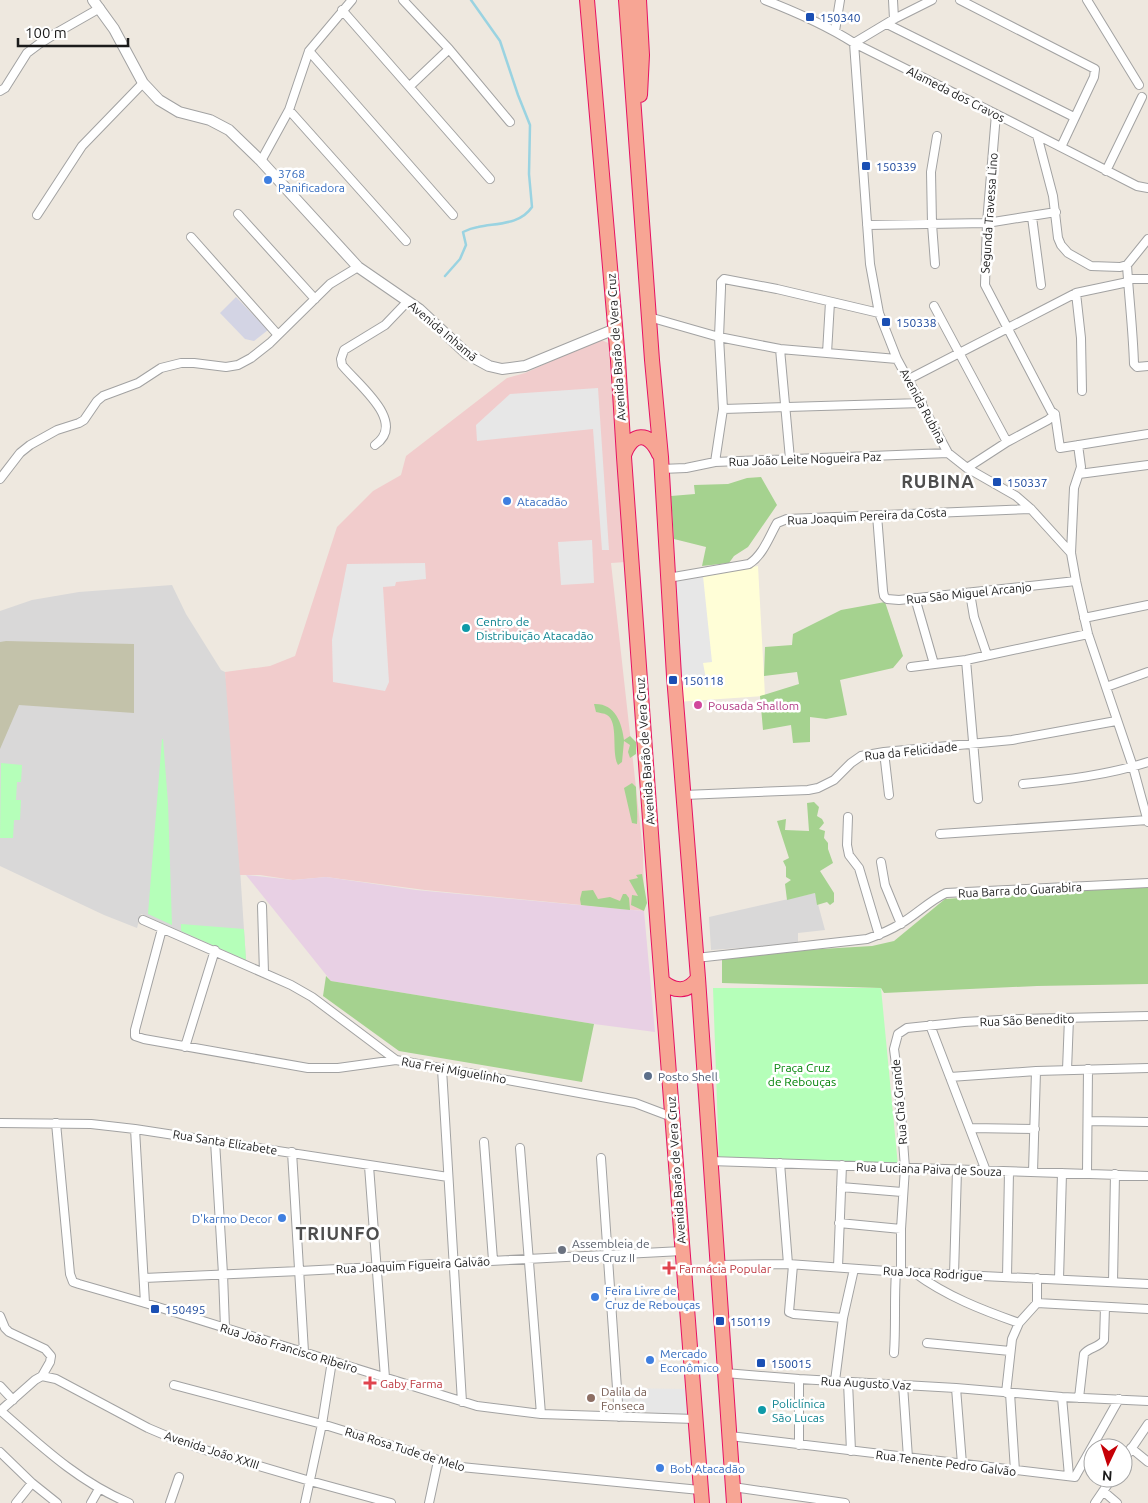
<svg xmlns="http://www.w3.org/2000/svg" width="1148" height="1503" font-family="Ubuntu,sans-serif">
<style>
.residential{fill:#d9d8d8}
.commercial{fill:#f1cccc}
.industrial{fill:#e8d0e4}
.education{fill:#fffed7}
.construction{fill:#c3c2aa}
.forest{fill:#a5d28f}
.park{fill:#b5ffb9}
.parking{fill:#e7e7e7}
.plaza{fill:#d3d4e4}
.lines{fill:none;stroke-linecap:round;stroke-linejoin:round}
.stream{stroke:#9ad3e1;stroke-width:2.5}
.minor-casing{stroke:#a2a2a2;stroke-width:10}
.tertiary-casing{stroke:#a2a2a2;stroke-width:12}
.trunk-casing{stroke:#e61262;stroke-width:16}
.minor{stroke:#fff;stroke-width:8}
.tertiary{stroke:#fff;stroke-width:10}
.trunk{stroke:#f7a594;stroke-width:14}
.transit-dot{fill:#1a4fb4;stroke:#fff;stroke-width:2}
.shop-dot{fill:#3f7fe0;stroke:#fff;stroke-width:2}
.culture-dot{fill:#0f9aa8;stroke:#fff;stroke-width:2}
.hotel-dot{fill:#d1479c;stroke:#fff;stroke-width:2}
.service-dot{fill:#5c6f8a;stroke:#fff;stroke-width:2}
.worship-dot{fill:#6b7280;stroke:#fff;stroke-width:2}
.health-dot{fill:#e0444e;stroke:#fff;stroke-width:2}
.education-dot{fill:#8d6e63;stroke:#fff;stroke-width:2}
.labels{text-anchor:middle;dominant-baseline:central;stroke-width:5;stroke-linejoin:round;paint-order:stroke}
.transit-label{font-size:12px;fill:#164399;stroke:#fff;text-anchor:start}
.street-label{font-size:12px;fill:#1b1b1b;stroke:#fff}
.shop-label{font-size:12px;fill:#366cbe;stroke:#fff;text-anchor:start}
.culture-label{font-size:12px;fill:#0d838f;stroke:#fff;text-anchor:start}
.hotel-label{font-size:12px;fill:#b23c85;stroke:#fff;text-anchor:start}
.park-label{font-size:12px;fill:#008207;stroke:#fff}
.service-label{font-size:12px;fill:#4e5e75;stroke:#fff;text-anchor:start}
.worship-label{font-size:12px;fill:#5b616d;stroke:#fff;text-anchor:start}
.health-label{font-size:12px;fill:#be3a42;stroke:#fff;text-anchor:start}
.education-label{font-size:12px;fill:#785e54;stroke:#fff;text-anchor:start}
.district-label{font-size:18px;font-weight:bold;letter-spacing:1px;fill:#4e4e4e;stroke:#fff}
</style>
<rect width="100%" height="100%" fill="#eee8df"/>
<path class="residential" d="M 172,585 L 186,614 L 221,670 L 225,672 L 229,702 L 246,960 L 141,914 L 137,928 L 104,915 L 0,866 L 0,611 L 32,600 L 79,592 Z
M 815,893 L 825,930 L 798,933 L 798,944 L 711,950 L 709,917 Z"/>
<path class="commercial" d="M 601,340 L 611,344 L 626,562 L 611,563 L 643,851 L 644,911 L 425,890 L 326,877 L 293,880 L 260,875 L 240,875 L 225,672 L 270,666 L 295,656 L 337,527 L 373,491 L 401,475 L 406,456 L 507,378 L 525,373 L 594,342 Z"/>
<path class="industrial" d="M 246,875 L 293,880 L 326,877 L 416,890 L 644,911 L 655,1032 L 594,1024 L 331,981 Z"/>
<path class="education" d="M 758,566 L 765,696 L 676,702 L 669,579 Z"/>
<path class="construction" d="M 6,641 L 134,644 L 134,713 L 19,705 L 0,749 L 0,642 Z"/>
<path class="forest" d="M 761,477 L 777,505 L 748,547 L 734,556 L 729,563 L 702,566 L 706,547 L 674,539 L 671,496 L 695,494 L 694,485 L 728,484 L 747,478 Z
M 885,602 L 903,656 L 893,668 L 840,680 L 847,715 L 826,719 L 810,717 L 810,742 L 793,743 L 791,725 L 763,730 L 760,696 L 799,684 L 797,672 L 764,676 L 765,647 L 792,645 L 793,634 L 841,610 Z
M 594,704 C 615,703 622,723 624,740 L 630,736 L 636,742 L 636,754 L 630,758 L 628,752 L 630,745 L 624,741 L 622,762 L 618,765 C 611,753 619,722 607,715 C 604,713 599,713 596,712 Z
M 632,783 L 636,787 C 636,800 638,811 637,824 L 632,823 L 624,788 Z
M 814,802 L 819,807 L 817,816 L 822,819 L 824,823 L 819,829 L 825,831 L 824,838 L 828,843 L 828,849 L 833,863 L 820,871 L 834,893 L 834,902 L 830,905 L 827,902 L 817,905 L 815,893 L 787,900 L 785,884 L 791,880 L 786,877 L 786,867 L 783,861 L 789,858 L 777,821 L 786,819 L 785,830 L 809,831 L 807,803 Z
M 642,874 L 647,903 L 644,911 L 631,905 L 632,895 L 638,896 L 629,880 L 638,878 L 636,875 Z
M 1148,885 L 1148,984 L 1037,986 L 884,993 L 881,988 L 722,983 L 722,955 L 872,946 L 894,941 L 945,899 Z
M 593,890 L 598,899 L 610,897 L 620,901 L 623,894 L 626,894 L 629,898 L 630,910 L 581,905 L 580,899 L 582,891 Z
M 326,976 L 331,981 L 594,1024 L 582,1082 L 399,1051 L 323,996 Z"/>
<path class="park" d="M 162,739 L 163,739 L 168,803 L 172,925 L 148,914 Z
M 1,763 L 22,765 L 21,782 L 17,782 L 16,800 L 21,800 L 20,820 L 14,820 L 13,838 L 0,838 Z
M 181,924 L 244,929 L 246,960 L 181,931 Z
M 713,988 L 881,988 L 898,1166 L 719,1158 Z"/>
<path class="parking" d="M 598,388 L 609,550 L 602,550 L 593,429 L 477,441 L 476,425 L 510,394 Z
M 592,540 L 594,583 L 561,585 L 558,542 Z
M 425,563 L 426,579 L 396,582 L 395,586 L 383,587 L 389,682 L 385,691 L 333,682 L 332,640 L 347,564 Z
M 703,576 L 712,662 L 703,663 L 707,684 L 678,685 L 669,579 Z
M 620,1388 L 685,1389 L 687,1416 L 623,1410 Z"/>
<path class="plaza" d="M 236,297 L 268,330 L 254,341 L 245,339 L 220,313 Z"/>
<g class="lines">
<path class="stream" d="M 445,276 L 460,259 L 466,245 L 463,232 C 467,230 472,228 478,227 C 497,223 520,225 532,207 L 529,174 L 530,125 L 518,95 L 500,41 L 471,0"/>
<g class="minor-casing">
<path id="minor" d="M 403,0 L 449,49 L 510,122
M 765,0 C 796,12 826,25 854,43 L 996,114 L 1137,186 L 1148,188
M 893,0 L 894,19
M 960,0 L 1095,69 L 1094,77 L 1061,147
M 1087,0 L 1139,85
M 342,10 L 490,179
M 887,24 L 1074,117
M 835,31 L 840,0
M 854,43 L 870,264 L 879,313 L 897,359 L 948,453 L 967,468 L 1016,496 L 1031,509 L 1071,553
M 854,43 L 894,19 L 932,0
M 309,51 L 453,215
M 410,86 L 449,49
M 0,91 L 5,88 L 27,53 L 39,44 L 58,32 L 100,8
M 289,110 L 406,241
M 996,114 L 987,223 L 985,285 L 1051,411 L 1055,414
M 1037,135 L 1053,196 L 1058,238 L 1061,245 L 1068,253 L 1091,266 L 1120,267 L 1127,265 L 1148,239
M 261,161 L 289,110 L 309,51 L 352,0
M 1106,171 L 1142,97
M 238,214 L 315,299
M 37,215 L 82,146 L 143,83
M 1032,217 L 1041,285
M 867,225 L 987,223 L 1056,212
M 191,237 L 278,335
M 935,264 L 932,224 L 931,172 L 937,136
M 1127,265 C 1129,298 1133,331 1134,364 L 1137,367 L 1148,366
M 1128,279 L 1148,279
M 1076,293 L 1081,338 L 1082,391
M 934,306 L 1007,442
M 649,317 L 719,337 L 780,349 L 897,359
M 780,349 L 790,459
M 827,353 L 830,302
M 909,379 L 1076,293 L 1128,282
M 723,409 L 922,403
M 1055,414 L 1060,448 L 1148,434
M 375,445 C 408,422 357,384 342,365 L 341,359 L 344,350 L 385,325 L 408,301
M 1078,445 L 1081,467 L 1074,488 L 1071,553 L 1076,581 L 1088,634 L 1133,767 L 1148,822
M 715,462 L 723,409 L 719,337 L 721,288 L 721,282 L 724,279 L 777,289 L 879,313
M 967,468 L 1007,442 L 1048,420 L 1055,414
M 661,469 L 686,468 L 715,462 L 948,453
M 1079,474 L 1148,465
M 0,479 L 20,453 L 30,445 L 57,430 L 79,423 L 84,420 L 97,401 L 103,396 L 138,383 L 161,368 L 181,363 L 194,363 L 226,367 L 238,365 L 251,358 L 270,343 L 330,284 L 358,267
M 877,515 L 883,591 L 884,596 L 887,599 L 899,600 L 1076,581
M 668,578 L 749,564 C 763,555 769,537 777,523 L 787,519 L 1031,509
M 970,593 L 974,617 L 987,655
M 915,598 L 934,664
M 1084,618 L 1148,605
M 966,660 L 978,799
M 911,667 L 966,660 L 1088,634
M 1106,687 L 1148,672
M 884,752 L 889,795
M 1023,784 C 1065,780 1108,775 1148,762
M 684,795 L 808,790 L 818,788 L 834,780 L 851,763 L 861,756 L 884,752 L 1012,740 L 1116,721
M 848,817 L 847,845 L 849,855 L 859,868 L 879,935
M 940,834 L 1148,820
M 881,862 L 885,885 L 901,924
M 262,906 L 264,973
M 143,920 L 291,985 L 312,997 L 396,1060
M 162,929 L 135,1030 L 135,1036 L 144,1039 L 308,1068 L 338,1068 L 396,1060 L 635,1103 L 672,1117
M 696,958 L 867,939 C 878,935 889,931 900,924 C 916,915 929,901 946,893 L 1148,883
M 930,1025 L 986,1171
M 185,1047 L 215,950
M 442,1069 L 462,1402
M 1067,1070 L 1069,1018
M 950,1077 L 1036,1071 L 1148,1068
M 1088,1121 L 1148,1122
M 0,1123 L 91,1124 L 135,1129 L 448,1177
M 56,1123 L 70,1274 L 73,1282 L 79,1284 L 145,1303 L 477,1406 L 541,1414 L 695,1419
M 970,1128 L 1035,1129
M 135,1129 L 145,1303
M 215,1141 L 223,1274 L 225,1328
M 484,1142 L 493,1260
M 520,1148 L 541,1414
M 292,1152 L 304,1352
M 601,1158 L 619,1417
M 710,1161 L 1148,1176
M 780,1163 L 788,1264
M 369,1166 L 385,1378
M 1033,1172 L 1036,1071
M 1087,1173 L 1088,1069
M 841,1187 L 902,1192
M 839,1223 L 901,1229
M 717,1265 L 788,1264 L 901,1272 L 1148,1284
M 793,1265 L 789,1312 L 794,1314 L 843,1318
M 838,1267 L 842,1165
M 901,1272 L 901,1229 L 905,1168 L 899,1087 L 894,1049 L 898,1034 L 907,1028 L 964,1022 L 1019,1019 L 1148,1016
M 915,1273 C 946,1296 982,1310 1019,1323
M 954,1275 L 957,1170
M 1007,1277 L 1009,1172
M 144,1278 L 300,1271 L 682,1251
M 1059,1279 L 1062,1173
M 1113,1282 L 1115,1174
M 1037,1303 L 1148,1309
M 1037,1303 L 1037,1278
M 0,1316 L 5,1328 L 9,1332 L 45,1349 L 51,1356 L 50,1362 L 42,1376
M 927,1343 L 1010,1351
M 894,1353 C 896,1325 894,1299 896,1272
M 725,1373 L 799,1379 L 956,1388 L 1062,1397 L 1148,1401
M 42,1376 L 56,1379 L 148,1428 L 174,1439 L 205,1450 L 310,1481 L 391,1503
M 799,1379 L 799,1445
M 835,1381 L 843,1318 L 854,1269
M 848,1382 L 851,1451
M 174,1385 L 322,1424 L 461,1467 L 700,1490
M 903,1385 L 908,1458
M 0,1386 L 13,1400
M 956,1388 L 962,1464
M 1006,1393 L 1012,1339 L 1019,1323 L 1037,1303
M 1010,1393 L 1015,1471
M 1062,1397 L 1069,1476
M 1079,1398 L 1084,1354 C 1089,1347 1099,1348 1104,1340 L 1105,1307
M 0,1411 L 35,1380 L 42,1376
M 1,1411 C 41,1446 79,1482 129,1503
M 730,1436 L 1075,1477 L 1119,1399
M 1131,1448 L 1148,1462
M 0,1452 L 32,1483 L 57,1503
M 1123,1461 L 1148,1424
M 733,1487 L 845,1503
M 1103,1491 L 1117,1503
M 16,1503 L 32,1483
M 91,1503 L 99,1489
M 170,1503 L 179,1477
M 305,1503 L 322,1424 L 332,1361
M 429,1503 L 438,1461
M 1095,1503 L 1112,1478"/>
</g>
<g class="tertiary-casing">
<path id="tertiary" d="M 93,0 L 114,29 L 143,83 L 159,100 L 179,112 L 210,120 L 229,130 L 261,161 L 358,267 L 419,309 L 467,354 L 489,366 L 502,369 L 525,366 L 615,329"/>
</g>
<g class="trunk-casing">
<path id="trunk" d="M 587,0 L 618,360 L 624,457 L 658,931 L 702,1503
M 626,0 L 652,360 L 661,457 L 674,676 L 698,978 L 734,1503
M 639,0 L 642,55 L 640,95
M 624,455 C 632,432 649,431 659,454
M 662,981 C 674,992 688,993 698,978"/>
</g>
<use href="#minor" class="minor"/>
<use href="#tertiary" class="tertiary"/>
<use href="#trunk" class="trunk"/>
</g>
<g class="transit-dot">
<rect x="805" y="12" width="10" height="10" rx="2.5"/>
<rect x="861" y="161" width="10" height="10" rx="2.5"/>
<rect x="881" y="317" width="10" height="10" rx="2.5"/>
<rect x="992" y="477" width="10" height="10" rx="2.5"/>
<rect x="668" y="675" width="10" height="10" rx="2.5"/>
<rect x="150" y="1304" width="10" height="10" rx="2.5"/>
<rect x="715" y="1316" width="10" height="10" rx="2.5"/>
<rect x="756" y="1358" width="10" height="10" rx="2.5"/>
</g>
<g class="shop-dot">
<circle cx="268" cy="180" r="5"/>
<circle cx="507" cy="501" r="5"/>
<circle cx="282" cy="1218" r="5"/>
<circle cx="595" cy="1297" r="5"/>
<circle cx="650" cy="1360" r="5"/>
<circle cx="660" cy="1468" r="5"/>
</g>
<g class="culture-dot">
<circle cx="466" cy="628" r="5"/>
<circle cx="762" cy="1410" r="5"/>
</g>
<circle class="hotel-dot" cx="698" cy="705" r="5"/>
<circle class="service-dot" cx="648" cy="1076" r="5"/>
<circle class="worship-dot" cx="562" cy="1250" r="5"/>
<g class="health-dot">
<path d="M666.5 1260.5h5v5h5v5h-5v5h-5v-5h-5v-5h5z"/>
<path d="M367.5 1375.5h5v5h5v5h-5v5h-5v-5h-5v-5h5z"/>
</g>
<circle class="education-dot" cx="591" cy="1398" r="5"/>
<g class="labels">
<g class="transit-label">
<text x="820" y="17">150340</text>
<text x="876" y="166">150339</text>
<text x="896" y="322">150338</text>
<text x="1007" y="482">150337</text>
<text x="683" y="680">150118</text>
<text x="165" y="1309">150495</text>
<text x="730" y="1321">150119</text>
<text x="771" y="1363">150015</text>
</g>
<g class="street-label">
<text transform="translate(956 94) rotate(27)">Alameda dos Cravos</text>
<text transform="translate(989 213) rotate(-86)">Segunda Travessa Lino</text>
<text transform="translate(443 331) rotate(40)">Avenida Inhamã</text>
<text transform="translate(616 347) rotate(-94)">Avenida Barão de Vera Cruz</text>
<text transform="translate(923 406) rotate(62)">Avenida Rubina</text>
<text transform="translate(805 459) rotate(-2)">Rua João Leite Nogueira Paz</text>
<text transform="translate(867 516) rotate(-3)">Rua Joaquim Pereira da Costa</text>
<text transform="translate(969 593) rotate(-6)">Rua São Miguel Arcanjo</text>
<text transform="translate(645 751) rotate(-94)">Avenida Barão de Vera Cruz</text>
<text transform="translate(911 751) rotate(-6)">Rua da Felicidade</text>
<text transform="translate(1020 890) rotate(-3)">Rua Barra do Guarabira</text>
<text transform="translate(1027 1020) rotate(-2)">Rua São Benedito</text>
<text transform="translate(454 1070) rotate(10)">Rua Frei Miguelinho</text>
<text transform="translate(899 1102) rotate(-95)">Rua Chá Grande</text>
<text transform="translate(225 1142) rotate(9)">Rua Santa Elizabete</text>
<text transform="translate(929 1169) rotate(2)">Rua Luciana Paiva de Souza</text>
<text transform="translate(676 1170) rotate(-94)">Avenida Barão de Vera Cruz</text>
<text transform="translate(413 1265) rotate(-3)">Rua Joaquim Figueira Galvão</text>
<text transform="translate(933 1273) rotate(3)">Rua Joca Rodrigue</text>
<text transform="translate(289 1348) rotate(17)">Rua João Francisco Ribeiro</text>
<text transform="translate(866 1383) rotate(3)">Rua Augusto Vaz</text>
<text transform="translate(405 1449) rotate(17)">Rua Rosa Tude de Melo</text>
<text transform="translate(212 1450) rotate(18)">Avenida João XXIII</text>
<text transform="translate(946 1463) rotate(7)">Rua Tenente Pedro Galvão</text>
</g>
<g class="shop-label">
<text x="278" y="173">3768<tspan x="278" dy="14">Panificadora</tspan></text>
<text x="517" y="501">Atacadão</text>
<text x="272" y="1218" text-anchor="end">D'karmo Decor</text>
<text x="605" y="1290">Feira Livre de<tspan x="605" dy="14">Cruz de Rebouças</tspan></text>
<text x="660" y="1353">Mercado<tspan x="660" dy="14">Econômico</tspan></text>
<text x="670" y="1468">Bob Atacadão</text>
</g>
<g class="culture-label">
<text x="476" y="621">Centro de<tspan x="476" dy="14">Distribuição Atacadão</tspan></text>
<text x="772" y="1403">Policlinica<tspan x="772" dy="14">São Lucas</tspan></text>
</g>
<g class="hotel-label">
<text x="708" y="705">Pousada Shallom</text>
</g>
<g class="park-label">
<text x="802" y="1067">Praça Cruz<tspan x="802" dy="14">de Rebouças</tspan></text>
</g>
<g class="service-label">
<text x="658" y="1076">Posto Shell</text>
</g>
<g class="worship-label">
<text x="572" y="1243">Assembleia de<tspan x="572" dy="14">Deus Cruz II</tspan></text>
</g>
<g class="health-label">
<text x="679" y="1268">Farmácia Popular</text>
<text x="380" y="1383">Gaby Farma</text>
</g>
<g class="education-label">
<text x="601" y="1391">Dalila da<tspan x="601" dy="14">Fonseca</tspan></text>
</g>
<g class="district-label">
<text x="938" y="481">RUBINA</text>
<text x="338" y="1233">TRIUNFO</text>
</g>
</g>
<g transform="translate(1108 1463) rotate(184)"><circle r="24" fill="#ffffff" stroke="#a4a4a4"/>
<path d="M0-4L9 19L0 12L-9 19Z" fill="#c60007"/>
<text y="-8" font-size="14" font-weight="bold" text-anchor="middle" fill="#1b1b1b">N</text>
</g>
<path d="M18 38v8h110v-8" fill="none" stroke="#1b1b1b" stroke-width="2.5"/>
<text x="25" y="38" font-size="15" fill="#1b1b1b" stroke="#ffffff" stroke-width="4" paint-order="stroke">100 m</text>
</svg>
